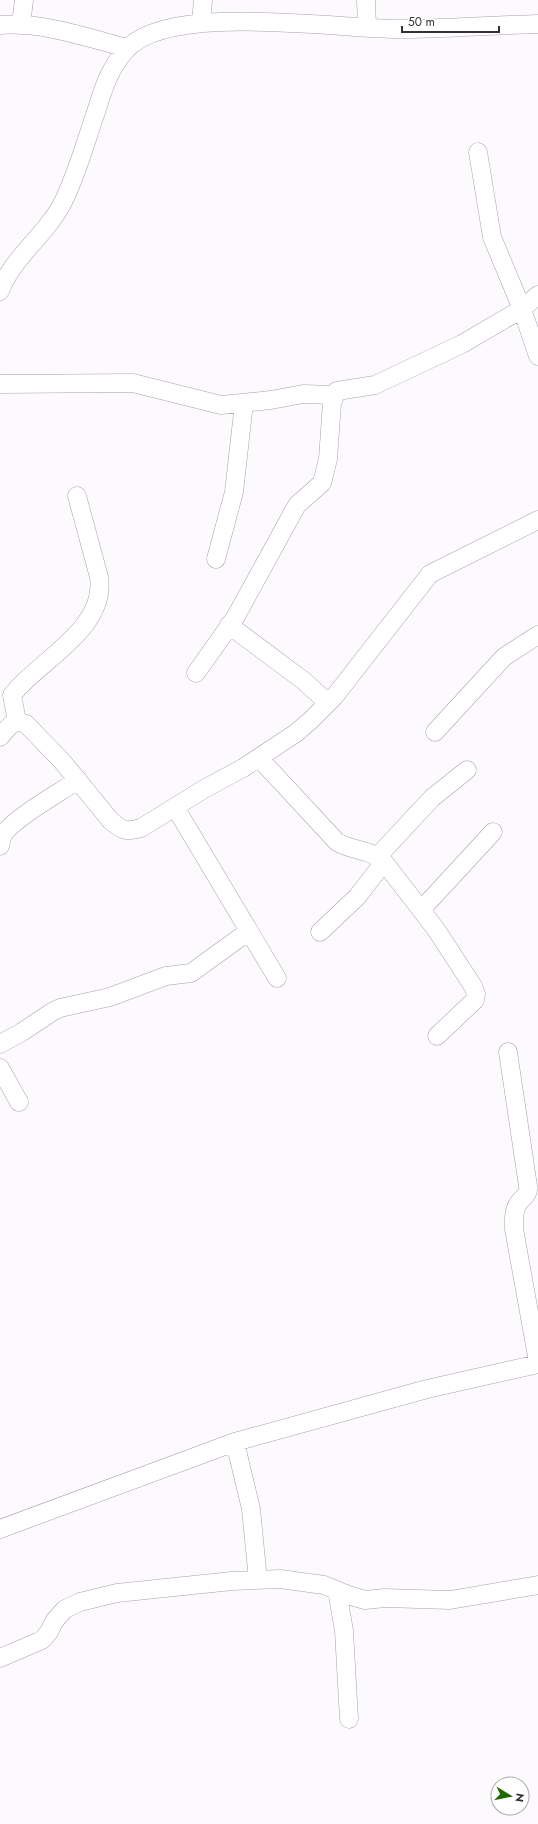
<svg xmlns="http://www.w3.org/2000/svg" width="538" height="1824" font-family="Jost,sans-serif">
<style>
.lines{fill:none;stroke-linecap:round;stroke-linejoin:round}
.minor-casing{stroke:#a99faf;stroke-width:19}
.minor{stroke:#fff;stroke-width:18}
</style>
<rect width="100%" height="100%" fill="#fdfafe"/>
<g class="lines">
<g class="minor-casing">
<path id="minor" d="M 366,0 L 367,27
M 201,23 L 203,0
M 0,25 C 44,22 85,37 127,48
M 21,25 L 24,0
M 478,152 L 492,237 L 522,309 L 538,356
M 0,291 C 13,256 48,234 64,200 C 77,173 85,144 95,115 C 103,90 108,70 126,50 C 167,3 334,28 395,29 C 443,29 490,25 538,24
M 0,384 L 133,383 L 221,405 L 271,400 L 303,394 L 334,395
M 216,559 L 234,492 L 244,403
M 229,625 L 304,681 L 328,703
M 196,673 L 235,618 L 297,505 L 322,483 L 328,459 L 332,403 L 337,391 L 375,385 L 462,344 L 522,309 L 538,295
M 15,722 L 16,716 L 12,695 C 39,660 107,629 99,577 L 77,496
M 435,732 L 504,657 L 538,635
M 0,737 C 8,728 13,718 26,724 L 61,760 L 111,821 C 123,831 126,832 141,828 L 204,789 L 243,768 L 296,733 L 311,720 L 334,697 L 430,574 L 538,520
M 259,758 L 337,842 C 352,851 371,849 384,862 L 435,928 L 473,986 L 476,994 L 475,1000 L 437,1036
M 175,807 L 277,978
M 0,846 C 1,840 2,836 5,832 C 19,815 59,793 78,780
M 378,856 L 432,798 L 467,770
M 421,910 L 493,832
M 320,932 L 357,897 L 384,862
M 0,1044 L 22,1032 L 52,1012 L 60,1008 L 110,997 L 166,976 L 191,973 L 249,931
M 508,1052 L 528,1186 C 529,1196 523,1196 518,1204 C 513,1211 514,1221 514,1229 L 538,1362
M 0,1068 L 19,1102
M 235,1442 L 251,1509 L 258,1580
M 0,1529 L 235,1442 L 427,1389 L 538,1364
M 337,1590 L 344,1631 L 349,1719
M 0,1658 L 42,1640 L 49,1632 L 55,1620 L 65,1609 L 80,1602 L 117,1593 L 232,1581 L 280,1579 L 324,1585 L 351,1596 L 365,1600 L 385,1598 L 450,1600 L 538,1585"/>
</g>
<use href="#minor" class="minor"/>
</g>
<g transform="translate(510 1796) rotate(100)"><circle r="19" fill="#ffffff" stroke="#aeacaf"/>
<path d="M0-3L7 15L0 10L-7 15Z" fill="#1f6904"/>
<text y="-6" font-size="11" font-weight="bold" text-anchor="middle" fill="#343037">N</text>
</g>
<path d="M402 26v6h97v-6" fill="none" stroke="#343037" stroke-width="2"/>
<text x="408" y="26" font-size="12" fill="#343037" stroke="#ffffff" stroke-width="3" paint-order="stroke">50 m</text>
</svg>
